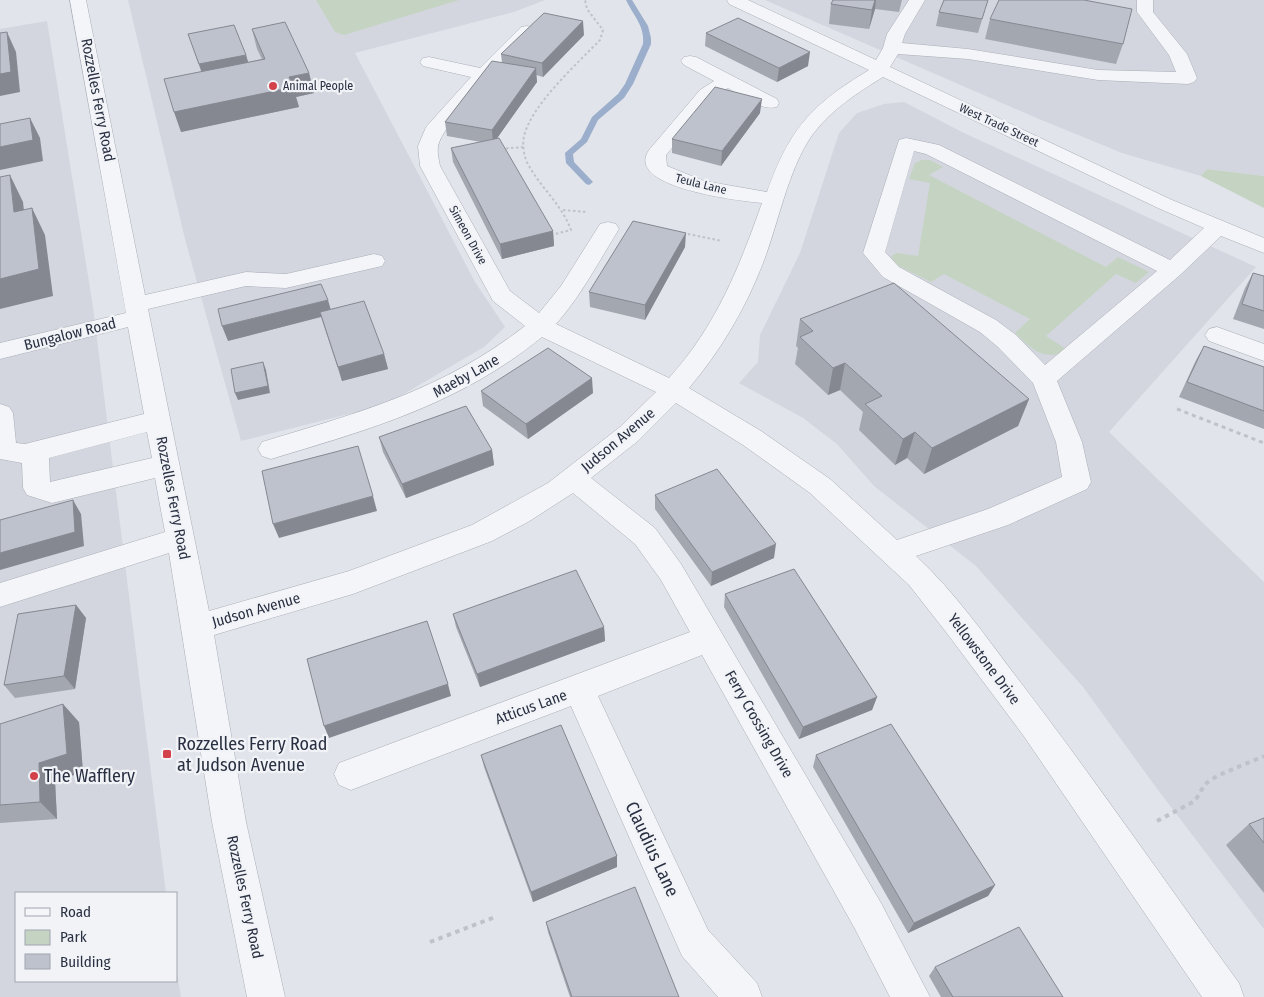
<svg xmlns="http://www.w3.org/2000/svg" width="1264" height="997" font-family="'Fira Sans Condensed',sans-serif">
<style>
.built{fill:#d3d6df}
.green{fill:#c5d4c2}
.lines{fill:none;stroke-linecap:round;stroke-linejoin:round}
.stream{fill:#9baecb;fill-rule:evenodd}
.minor-casing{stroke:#aaaeb8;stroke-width:1}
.path-far2{stroke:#bfc2c9;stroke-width:2;stroke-dasharray:2.5 2.5;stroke-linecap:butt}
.path-far1{stroke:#bfc2c9;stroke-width:3;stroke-dasharray:4 4;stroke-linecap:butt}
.path{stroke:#bfc2c9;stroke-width:4;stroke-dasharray:4.5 4.5;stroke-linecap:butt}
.minor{fill:#f4f5f8;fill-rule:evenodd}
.wall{fill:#a3a7b0}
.shaded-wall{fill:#858890}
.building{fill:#bec2cd;stroke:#858890}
.poi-dot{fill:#d3424b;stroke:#f1f3f7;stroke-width:2}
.labels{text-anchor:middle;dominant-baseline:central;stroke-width:4.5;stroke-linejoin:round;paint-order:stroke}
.far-poi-label{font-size:12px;fill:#293042;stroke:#f1f3f7;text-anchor:start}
.far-street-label{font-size:12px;fill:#293042;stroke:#f1f3f7}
.street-label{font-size:15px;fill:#293042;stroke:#f1f3f7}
.near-poi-label{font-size:18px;fill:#293042;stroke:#f1f3f7;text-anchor:start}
.near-street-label{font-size:18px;fill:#293042;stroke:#f1f3f7}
</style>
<rect width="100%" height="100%" fill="#e1e4ea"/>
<path class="built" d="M 128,0 L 545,0 L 514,12 L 355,53 L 475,282 L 505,327 L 484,347 L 385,405 L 241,441 L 185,239 Z
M 765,0 L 1264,0 L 1264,176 L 1207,169 L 1201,176 L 1122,153 L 1039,119 Z
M 47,21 L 93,307 L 166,893 L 16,893 L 16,981 L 176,981 L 176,968 L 181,997 L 0,997 L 0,29 Z
M 904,102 L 964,133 L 1256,267 L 1109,432 L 1264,582 L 1264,929 L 1155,786 L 1083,687 L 976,566 L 874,486 L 837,444 L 803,418 L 739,383 L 758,362 L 760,335 L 800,253 L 839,133 L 857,113 L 884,104 Z"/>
<path class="green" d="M 316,0 L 459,0 L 344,35 L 335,32 Z
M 922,160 L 930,160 L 943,167 L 929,175 L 1106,267 L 1118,257 L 1149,272 L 1136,283 L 1116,274 L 1046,336 L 1063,347 L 1067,352 C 1041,360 1033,350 1015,333 L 1030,319 L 944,274 L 931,282 L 895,264 L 891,256 L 897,253 L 918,256 L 930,183 L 909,179 L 915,163 Z
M 1207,169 L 1264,176 L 1264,208 L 1201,176 Z"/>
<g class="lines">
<path class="stream" d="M 626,0 L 632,0 L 648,26 L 651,38 L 651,44 L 633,84 L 624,98 L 598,120 L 587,142 L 573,154 L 574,162 L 593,182 L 589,185 L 586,184 L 566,163 L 565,153 L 581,139 L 592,117 L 618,94 L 625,84 L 643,44 C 645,26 633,15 626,0 Z"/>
<g class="minor-casing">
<path id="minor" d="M 70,0 L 86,0 L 145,295 L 246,272 L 286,274 L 374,254 L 382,256 L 385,261 L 382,266 L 286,288 L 246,286 L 148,309 L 209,611 L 349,571 L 472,525 L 548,483 L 620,427 L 656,392 L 542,337 C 460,404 371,429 271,459 L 262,456 L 258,449 L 262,442 C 360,412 441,391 525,326 L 493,301 L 420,166 L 418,146 L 426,127 L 471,77 L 423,66 L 420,62 L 423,58 L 429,57 L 480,68 L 521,27 L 527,26 L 533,27 L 536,31 L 533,35 C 514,54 440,124 438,147 C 437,153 439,160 440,166 L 510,291 L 539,313 L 561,286 L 600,224 L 608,222 L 616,224 L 619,229 C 599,261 581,296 556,324 L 669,378 C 716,326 739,268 762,203 C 742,201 623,188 649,150 L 700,90 L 714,81 L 684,65 L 681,61 L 684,57 L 690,56 L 696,57 L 777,99 L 779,103 L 777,107 C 761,111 742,96 728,88 L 714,98 L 666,155 L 667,166 L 704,181 L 767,192 C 790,128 811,105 869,70 L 729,4 L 727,0 L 748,0 L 876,60 L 883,48 L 887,34 L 909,0 L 925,0 L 905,34 L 902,43 L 968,49 L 1098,70 L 1176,72 L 1169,55 L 1137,12 L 1137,0 L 1153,0 L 1153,12 L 1187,54 L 1197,78 L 1194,82 L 1188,84 L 1098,80 L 968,59 L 898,54 L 890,67 L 1172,200 L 1264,238 L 1264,253 L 1221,236 L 1180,275 L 1057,381 L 1082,442 L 1091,482 L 1087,489 L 1008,525 L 916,556 C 955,592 986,637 1018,679 C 1094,778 1165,882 1239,983 L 1244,997 L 1202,997 L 1023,735 L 946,632 L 909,585 L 810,493 L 743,445 L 676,403 L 638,441 L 591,478 L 655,528 L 681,564 L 881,903 L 930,997 L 890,997 L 855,929 L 702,655 L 598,696 L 708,930 L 757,983 L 762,997 L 718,997 L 682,956 L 571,706 L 351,790 L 339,785 L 334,774 L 339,763 L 690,632 L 661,580 L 635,544 L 573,493 L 528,522 L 492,541 L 353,594 L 214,635 L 246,822 L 285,997 L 247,997 L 212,822 L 169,553 L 0,607 L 0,583 L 165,532 L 155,478 L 52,503 L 27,495 L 23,488 L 22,463 L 0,459 L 0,404 L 9,407 L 13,413 L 16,443 L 25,444 L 144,414 L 128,327 L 0,359 L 0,343 L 126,313 ZM 883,77 L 1158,208 L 1204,228 L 1170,260 L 939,145 L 906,138 L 899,140 L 863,253 L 883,277 L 980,332 L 998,347 L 1033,383 L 1056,442 L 1062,477 L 988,509 L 897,540 L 830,479 L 761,431 L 689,388 C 719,353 744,311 761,268 C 778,227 787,170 813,134 C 832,109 857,93 883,77 ZM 914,151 L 926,154 L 1157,271 L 1045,365 L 1016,335 L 996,320 L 899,267 L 885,252 ZM 147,432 L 152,458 L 50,482 L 49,458 Z
M 1217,327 L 1264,344 L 1264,361 L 1209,341 L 1205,335 L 1209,329 Z"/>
</g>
<path class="path-far2" d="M 501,149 L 523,147
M 563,210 L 587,212
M 683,233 L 722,241
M 551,235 L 571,230 C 562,205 542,189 529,166 C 524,158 522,146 524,136 C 532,104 577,64 600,40 L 603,30 L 587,9 L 585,0"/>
<path class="path-far1" d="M 1177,409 L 1264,443"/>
<path class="path" d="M 1157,821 L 1195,801 L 1205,784 L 1217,776 L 1264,756
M 430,942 L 495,917"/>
<use href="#minor" class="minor"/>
</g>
<path class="wall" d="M 833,0 L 902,0 L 899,12 L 875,9 L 869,29 L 829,24 L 831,4 Z
M 944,0 L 988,0 L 978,33 L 936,26 L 939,12 Z
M 990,19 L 1123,44 L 1116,64 L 985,39 Z
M 252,29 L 309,73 L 314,93 L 296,97 L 299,107 L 181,132 L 201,71 L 188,34 L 246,55 L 248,62 L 262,59 L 257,49 Z
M 706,33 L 808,66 L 777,82 L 705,46 Z
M 584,35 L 543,77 L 536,75 L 537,82 L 497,138 L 553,231 L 554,246 L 502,259 L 453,162 L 451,148 L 481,142 L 447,136 L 445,122 L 502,63 L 501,54 Z
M 760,113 L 721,166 L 672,153 L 672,139 Z
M 685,247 L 645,320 L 590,307 L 589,292 Z
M 1253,273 L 1264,276 L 1264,329 L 1233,319 L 1245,288 Z
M 330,309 L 384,354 L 388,369 L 342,381 L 321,317 L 228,341 Z
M 800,319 L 1029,399 L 1018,426 L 924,474 L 907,458 L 895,465 L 859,430 L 863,412 L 840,390 L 828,395 L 795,364 L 798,348 L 796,346 Z
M 1204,346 L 1264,367 L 1264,429 L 1179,397 L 1196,360 Z
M 481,391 L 593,393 L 528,439 L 483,406 Z
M 379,437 L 492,450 L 494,465 L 406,498 L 383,452 Z
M 655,495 L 774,558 L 711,586 L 655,509 Z
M 725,594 L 877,697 L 872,710 L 799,739 L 724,607 Z
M 76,605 L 86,618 L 75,689 L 15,698 L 4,685 Z
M 453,614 L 604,627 L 605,641 L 480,687 L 456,627 Z
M 79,722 L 83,772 L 55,781 L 57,819 L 0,823 L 0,724 Z
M 481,755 L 617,856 L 617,867 L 533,902 L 484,767 Z
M 816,755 L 995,885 L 988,896 L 908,933 L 813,767 Z
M 1264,818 L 1264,893 L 1226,845 L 1249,824 Z
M 546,922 L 679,997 L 570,997 L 548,932 Z
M 935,967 L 1063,997 L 941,997 L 929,976 Z"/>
<path class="shaded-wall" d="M 875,0 L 876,0 L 875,9 L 869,29 L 872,10 Z
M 583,21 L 584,35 L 543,77 L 542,63 Z
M 7,32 L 16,52 L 20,92 L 0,96 L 0,74 Z
M 810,52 L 808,66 L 777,82 L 779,68 Z
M 246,55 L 250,69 L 204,78 L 199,64 Z
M 536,68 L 537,82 L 493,144 L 492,130 Z
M 309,73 L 314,93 L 296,97 L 299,107 L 181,132 L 174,112 L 289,77 Z
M 762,99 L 760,113 L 721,166 L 722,151 Z
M 30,118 L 40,138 L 43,161 L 0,170 L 0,147 Z
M 10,175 L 23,202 L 27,239 L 14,212 Z
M 32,208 L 45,235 L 53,296 L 0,309 L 0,279 Z
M 553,231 L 554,246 L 502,259 L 500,244 Z
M 686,233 L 685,247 L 645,320 L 645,305 Z
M 328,300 L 332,314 L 228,341 L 222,326 Z
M 384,354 L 388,369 L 342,381 L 338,367 Z
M 263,362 L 266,370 L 270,393 L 238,400 L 235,393 Z
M 845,363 L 840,390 L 828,395 L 833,368 Z
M 592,378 L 593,393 L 528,439 L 526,424 Z
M 1029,399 L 1018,426 L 924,474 L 932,448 Z
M 915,432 L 907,458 L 895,465 L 903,439 Z
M 492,450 L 494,465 L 406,498 L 402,484 Z
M 373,496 L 377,511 L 279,538 L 273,524 Z
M 73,500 L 81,514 L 84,546 L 0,570 L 0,553 Z
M 776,544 L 774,558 L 711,586 L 712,572 Z
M 76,605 L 86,618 L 75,689 L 64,676 Z
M 604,627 L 605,641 L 480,687 L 477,674 Z
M 448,684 L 451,696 L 329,738 L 324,726 Z
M 877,697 L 872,710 L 799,739 L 803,727 Z
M 63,704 L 79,722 L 83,772 L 55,781 L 57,819 L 40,802 L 39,763 Z
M 617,856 L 617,867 L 533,902 L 531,892 Z
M 995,885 L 988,896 L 908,933 L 914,923 Z"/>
<path class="building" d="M 833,0 L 875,0 L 872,10 L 831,4 Z
M 944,0 L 988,0 L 982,19 L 939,12 Z
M 999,0 L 1084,0 L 1132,9 L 1123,44 L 990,19 Z
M 544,13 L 583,21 L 542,63 L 501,54 Z
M 738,18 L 810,52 L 779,68 L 706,33 Z
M 285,22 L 309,73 L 289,77 L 294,87 L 174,112 L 164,79 L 265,59 L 252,29 Z
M 234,25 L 246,55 L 199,64 L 188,34 Z
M 7,32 L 11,72 L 0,74 L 0,33 Z
M 492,61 L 536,68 L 492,130 L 445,122 Z
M 715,87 L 762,99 L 722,151 L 672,139 Z
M 30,118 L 33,140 L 0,147 L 0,124 Z
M 499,138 L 553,231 L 500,244 L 451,148 Z
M 10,175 L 14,212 L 32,208 L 39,269 L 0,279 L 0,177 Z
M 633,221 L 686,233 L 645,305 L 589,292 Z
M 1253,273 L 1264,276 L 1264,311 L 1242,304 Z
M 894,283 L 1029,399 L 932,448 L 915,432 L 903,439 L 865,404 L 882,396 L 845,363 L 833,368 L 800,337 L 813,331 L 800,319 Z
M 321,284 L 328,300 L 222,326 L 218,309 Z
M 364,301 L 384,354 L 338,367 L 320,312 Z
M 1204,346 L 1264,367 L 1264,411 L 1187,382 Z
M 548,348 L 592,378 L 526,424 L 481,391 Z
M 263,362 L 268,386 L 235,393 L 231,369 Z
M 466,406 L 492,450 L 402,484 L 379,437 Z
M 358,446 L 373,496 L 273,524 L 262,471 Z
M 717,469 L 776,544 L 712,572 L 655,495 Z
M 73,500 L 75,532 L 0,553 L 0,520 Z
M 794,569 L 877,697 L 803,727 L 725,594 Z
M 576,570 L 604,627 L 477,674 L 453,614 Z
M 76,605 L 64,676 L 4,685 L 18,614 Z
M 427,621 L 448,684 L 324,726 L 307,659 Z
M 63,704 L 67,754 L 39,763 L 40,802 L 0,805 L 0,724 Z
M 891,724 L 995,885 L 914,923 L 816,755 Z
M 561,725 L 617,856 L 531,892 L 481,755 Z
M 1264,818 L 1264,843 L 1249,824 Z
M 635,887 L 679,997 L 572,997 L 546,922 Z
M 1019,927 L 1063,997 L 953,997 L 935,967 Z"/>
<g class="poi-dot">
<circle cx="273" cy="86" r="5"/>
<rect x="162" y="749" width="10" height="10" rx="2.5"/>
<circle cx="34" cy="776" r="5"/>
</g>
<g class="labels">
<g class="far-poi-label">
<text x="283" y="86">Animal People</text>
</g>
<g class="far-street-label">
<text transform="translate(999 125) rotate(25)">West Trade Street</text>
<text transform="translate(701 184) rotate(14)">Teula Lane</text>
<text transform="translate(468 235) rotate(61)">Simeon Drive</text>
</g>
<g class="street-label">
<text transform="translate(98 100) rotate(79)">Rozzelles Ferry Road</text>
<text transform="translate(70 334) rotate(-14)">Bungalow Road</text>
<text transform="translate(466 376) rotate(-29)">Maeby Lane</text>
<text transform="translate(618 440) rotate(-40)">Judson Avenue</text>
<text transform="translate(173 498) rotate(79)">Rozzelles Ferry Road</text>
<text transform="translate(256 610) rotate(-16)">Judson Avenue</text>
<text transform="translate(984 659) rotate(53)">Yellowstone Drive</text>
<text transform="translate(531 707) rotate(-20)">Atticus Lane</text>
<text transform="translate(759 724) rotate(60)">Ferry Crossing Drive</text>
<text transform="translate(245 897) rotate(78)">Rozzelles Ferry Road</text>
</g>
<g class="near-poi-label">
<text x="177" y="744">Rozzelles Ferry Road<tspan x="177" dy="21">at Judson Avenue</tspan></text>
<text x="44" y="776">The Wafflery</text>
</g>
<g class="near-street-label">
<text transform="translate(652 849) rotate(65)">Claudius Lane</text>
</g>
</g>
<rect x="15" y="892" width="162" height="90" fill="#f1f3f7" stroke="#a1a5af"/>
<rect x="25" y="908" width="25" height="8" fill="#f4f5f8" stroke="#a1a5af"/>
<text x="60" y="917" font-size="15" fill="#293042">Road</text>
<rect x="25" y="930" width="25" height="15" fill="#c5d4c2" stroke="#a1a5af"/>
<text x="60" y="942" font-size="15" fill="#293042">Park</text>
<rect x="25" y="954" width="25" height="15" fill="#bec2cd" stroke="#a1a5af"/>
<text x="60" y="967" font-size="15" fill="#293042">Building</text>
</svg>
